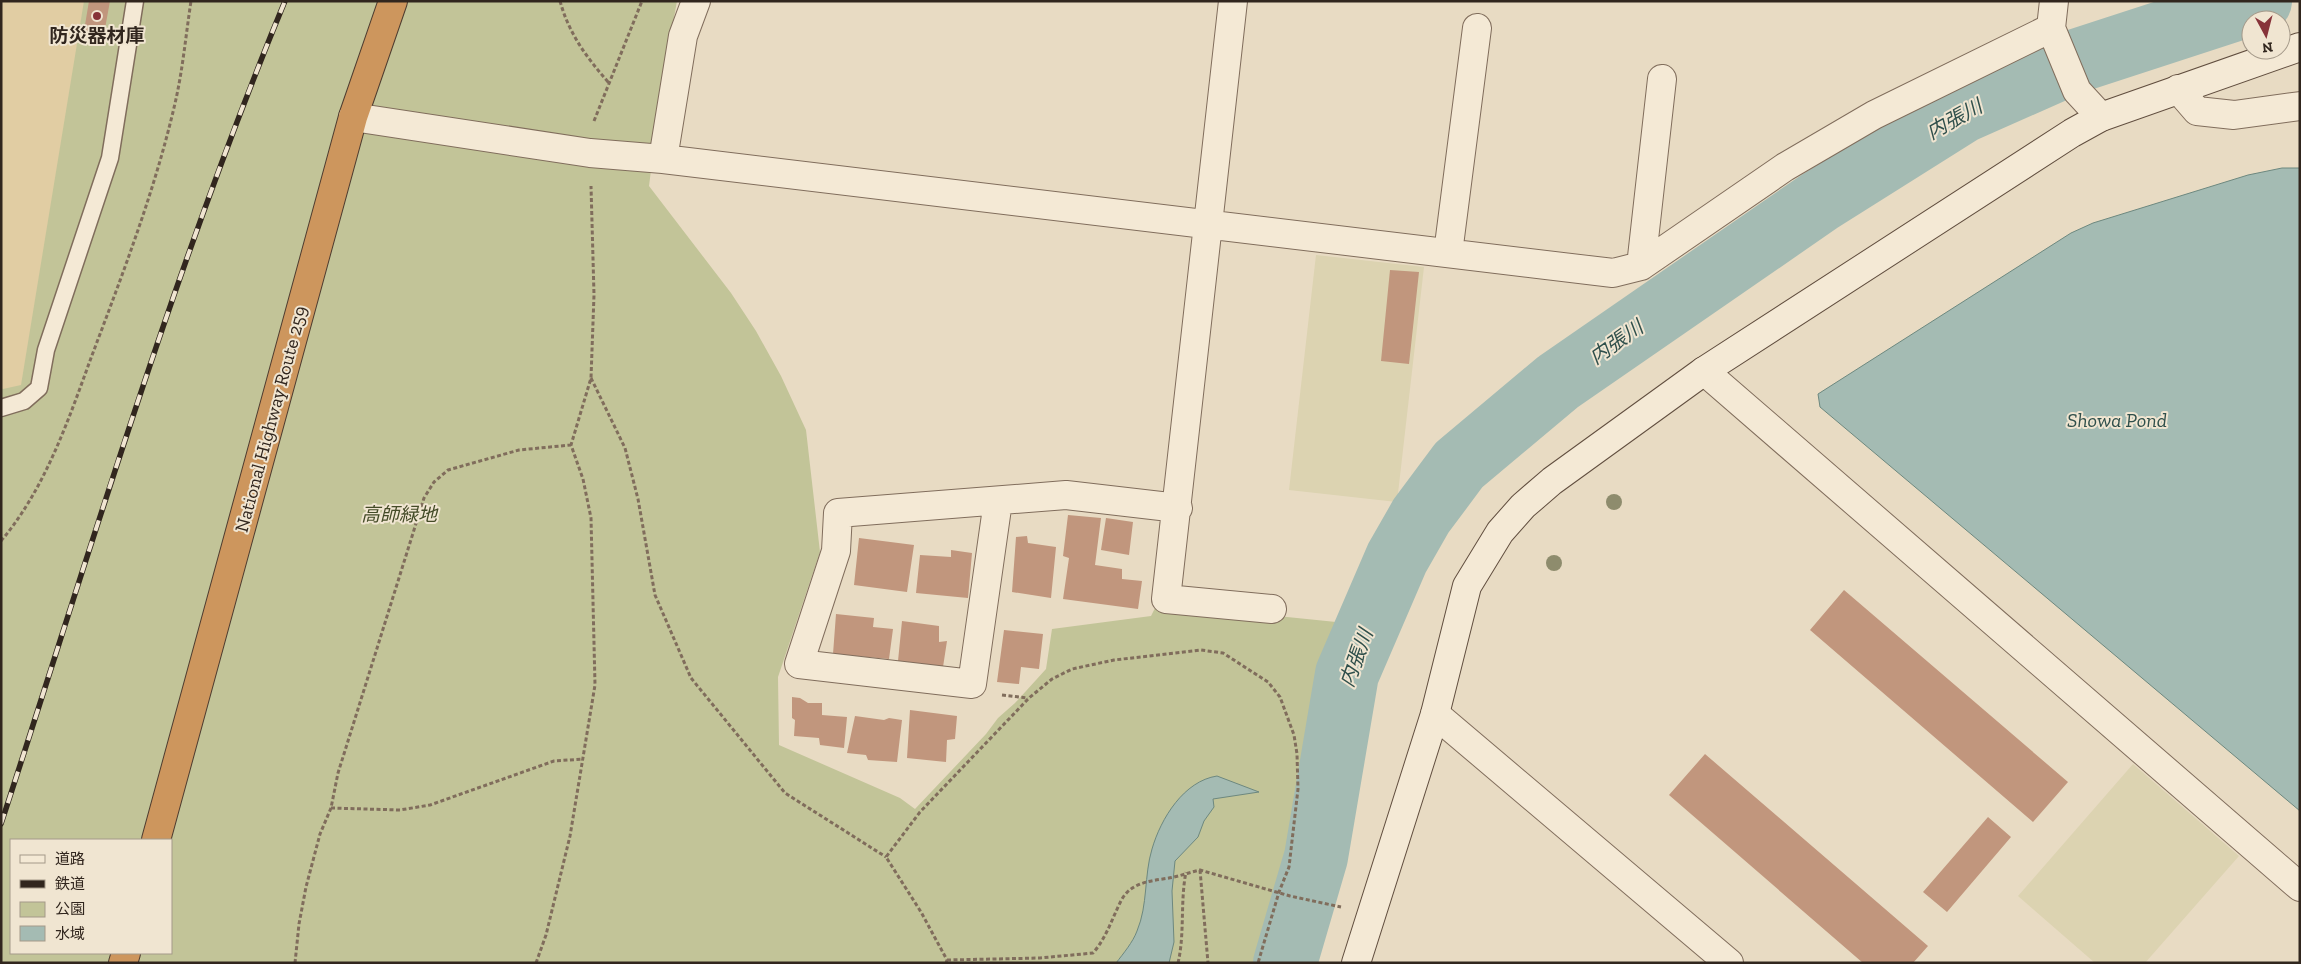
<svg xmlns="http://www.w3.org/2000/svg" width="2301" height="964" font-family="'Zilla Slab','Noto Sans JP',serif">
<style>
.farmland{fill:#dcd3b1}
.green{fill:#c2c498;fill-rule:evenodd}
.sand{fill:#e1cda3}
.water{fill:#a4bbb3;stroke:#6d887f}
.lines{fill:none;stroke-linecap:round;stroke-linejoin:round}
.river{stroke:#a4bbb3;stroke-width:64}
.building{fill:#c1967d}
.lane-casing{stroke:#806d5c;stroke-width:19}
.street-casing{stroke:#806d5c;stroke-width:30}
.secondary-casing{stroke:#614e3f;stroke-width:30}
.highway-casing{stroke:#4e3c30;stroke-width:30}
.path{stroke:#806d5c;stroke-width:3;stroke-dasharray:4 2.5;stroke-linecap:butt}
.lane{stroke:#f4e9d5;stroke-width:16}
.street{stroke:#f4e9d5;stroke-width:28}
.secondary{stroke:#f4e9d5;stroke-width:28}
.highway{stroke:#cd965d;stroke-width:28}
.rail-casing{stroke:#31261e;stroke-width:5.5}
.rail{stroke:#f0e5d1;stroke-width:4;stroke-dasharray:11;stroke-linecap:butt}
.tree{fill:#8e8c6d}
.poi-dot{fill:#873339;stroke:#f0e5d1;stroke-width:2}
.labels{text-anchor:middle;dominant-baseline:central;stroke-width:4;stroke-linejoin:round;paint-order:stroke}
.poi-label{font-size:19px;font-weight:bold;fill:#31261e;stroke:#f0e5d1}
.street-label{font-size:19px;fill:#31261e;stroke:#f0e5d1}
.park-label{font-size:19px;font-style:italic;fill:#444b27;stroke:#f0e5d1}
.water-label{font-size:20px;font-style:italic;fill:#2f4f4b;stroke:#f0e5d1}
</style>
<rect width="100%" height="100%" fill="#e8dbc3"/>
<path class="farmland" d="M 1316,255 L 1424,267 L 1397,502 L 1289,490 Z
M 2133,764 L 2239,856 L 2145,963 L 2095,963 L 2018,896 Z"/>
<path class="green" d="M 1,1 L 677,1 L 662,84 L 649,186 L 731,293 L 756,331 L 781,376 L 806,430 L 820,552 L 778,677 L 779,745 L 900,798 L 915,809 L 986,734 L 998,718 L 1015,703 L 1046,669 L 1052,629 L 1151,616 L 1157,604 L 1336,622 L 1327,659 L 1317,731 L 1307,826 L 1296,870 L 1336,884 L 1311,963 L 1,963 ZM 11,840 L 171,840 L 171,953 L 11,953 Z"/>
<path class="sand" d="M 1,1 L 84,1 L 21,385 L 3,389 L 1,388 Z"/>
<path class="water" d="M 2282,168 L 2300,168 L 2300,811 L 1820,407 L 1818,394 L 2071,233 L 2093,223 L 2248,175 Z
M 1217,776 L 1259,792 L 1213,799 L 1214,807 L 1204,821 L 1198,837 L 1175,861 L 1172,891 L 1174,942 L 1169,963 L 1116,963 C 1123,954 1133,942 1137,931 C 1148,905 1144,875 1152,849 C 1161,818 1184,781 1217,776 Z"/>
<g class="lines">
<path class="river" d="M 1285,963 L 1316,857 L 1347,674 L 1397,558 L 1421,516 L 1459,465 L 1558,382 L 1820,201 L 1963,111 L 2076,61 L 2260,1"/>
</g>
<path class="building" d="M 89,1 L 110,1 L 104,34 L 84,31 Z
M 1390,270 L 1419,272 L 1409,364 L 1381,361 Z
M 1068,515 L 1101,518 L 1095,565 L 1122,569 L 1122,579 L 1142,581 L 1138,609 L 1063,599 L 1069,558 L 1063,556 Z
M 1106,518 L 1133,522 L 1129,555 L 1101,550 Z
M 1027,536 L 1028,543 L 1056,547 L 1051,598 L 1012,592 L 1016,537 Z
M 859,538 L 914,545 L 907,592 L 854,585 Z
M 951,550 L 972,553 L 968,598 L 916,593 L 920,555 L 951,557 Z
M 1844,590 L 2068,782 L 2033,822 L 1810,630 Z
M 836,614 L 874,618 L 873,627 L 893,629 L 889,659 L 833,654 Z
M 902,621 L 939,626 L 939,642 L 947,641 L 943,667 L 898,661 Z
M 1004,630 L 1043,634 L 1039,669 L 1021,667 L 1019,684 L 997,682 Z
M 792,697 L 800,698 L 808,703 L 822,703 L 822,715 L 847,717 L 844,748 L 820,745 L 819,738 L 794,736 L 795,720 L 792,718 Z
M 910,710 L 957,716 L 955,739 L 947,740 L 946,762 L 907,758 Z
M 855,716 L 884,720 L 889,718 L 902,720 L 897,762 L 868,760 L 866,755 L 847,753 Z
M 1705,754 L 1928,946 L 1913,963 L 1863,963 L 1669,795 Z
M 1988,817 L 2011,837 L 1947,912 L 1923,892 Z"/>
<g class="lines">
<g class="lane-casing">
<path id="lane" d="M 1,408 L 24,401 L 39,388 L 46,350 L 110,158 L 135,1"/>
</g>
<g class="street-casing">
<path id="street" d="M 1233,1 L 1166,599 L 1272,609
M 2054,1 L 2051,28 L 2077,91 L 2101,117
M 2178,89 L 2197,111 L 2234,115 L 2300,106
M 353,117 L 590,153 L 663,159 L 1613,273 L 1641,266 L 1785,167 L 1874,115 L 2051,28
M 663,159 L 683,36 L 696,1
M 1448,253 L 1477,28
M 1641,266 L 1662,79
M 1704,371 L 2300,887
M 998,501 L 972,684 L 799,664 L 836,551 L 838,513 L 1066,495 L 1178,508
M 1435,714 L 1729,963"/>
</g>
<g class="secondary-casing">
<path id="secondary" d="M 1356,963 L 1435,714 L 1467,586 L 1500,532 L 1523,506 L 1552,481 L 1704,371 L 2072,133 L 2101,117 L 2300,47"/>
</g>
<g class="highway-casing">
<path id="highway" d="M 156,840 L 353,117 L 393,1
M 123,963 L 126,953"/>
</g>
<path class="path" d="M 560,1 C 569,34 587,58 609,83
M 594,121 L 642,1
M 591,378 L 625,448 L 638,499 L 655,595 L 691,678 L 785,793 L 886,857
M 1,541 C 45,489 68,421 91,358 C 123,273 156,188 176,99 C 183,67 186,34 191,1
M 1002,695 L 1028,698
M 331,808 L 400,810 L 430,805 L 554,761 L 584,759
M 1200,870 L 1208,963
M 947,960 L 1040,958 L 1093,953 C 1107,937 1112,918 1122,899 C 1133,880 1156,881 1174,877 C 1183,875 1191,872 1200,870 L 1290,896 L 1341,907
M 295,963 L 299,924 L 306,887 L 320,834 L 331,808 L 338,773 L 424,498 L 434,482 L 448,470 L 519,450 L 571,445
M 536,963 L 546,935 L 570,836 L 595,685 L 591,518 L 583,479 L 571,445 L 591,378 L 594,295 L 591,186
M 946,963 L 947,960 L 921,912 L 886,857 L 920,812 L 1029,698 L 1052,679 L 1072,669 L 1114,660 L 1201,650 L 1223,653 L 1268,682 L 1280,697 L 1294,735 L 1297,754 L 1298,789 L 1289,867 L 1279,892 L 1258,963
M 1178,963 C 1185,933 1180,902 1186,872"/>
<use href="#lane" class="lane"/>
<use href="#street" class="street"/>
<use href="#secondary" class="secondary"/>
<use href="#highway" class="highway"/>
<g class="rail-casing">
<path id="rail" d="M 1,824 C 91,548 174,269 285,1"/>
</g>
<use href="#rail" class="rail"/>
</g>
<g class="tree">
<circle cx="1614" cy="502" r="8"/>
<circle cx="1554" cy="563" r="8"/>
</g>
<circle class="poi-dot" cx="97" cy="16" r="5"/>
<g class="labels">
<g class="poi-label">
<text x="97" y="35">防災器材庫</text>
</g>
<g class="street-label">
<text transform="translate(271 419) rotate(-75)">National Highway Route 259</text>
</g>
<g class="park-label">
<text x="399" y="514">高師緑地</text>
</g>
<g class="water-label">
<text transform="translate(1954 119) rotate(-29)">内張川</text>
<text transform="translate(1616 342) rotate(-35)">内張川</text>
<text x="2117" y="420">Showa Pond</text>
<text transform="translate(1356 658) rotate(-70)">内張川</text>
</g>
</g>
<rect width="2301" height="964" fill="none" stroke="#31261e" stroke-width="5"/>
<rect x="10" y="839" width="162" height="115" fill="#f0e5d1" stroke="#a49989"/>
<rect x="20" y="855" width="25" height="8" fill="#f4e9d5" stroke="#a49989"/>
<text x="55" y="864" font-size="15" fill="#31261e">道路</text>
<rect x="20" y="880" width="25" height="8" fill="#31261e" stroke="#a49989"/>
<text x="55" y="889" font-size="15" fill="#31261e">鉄道</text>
<rect x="20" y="902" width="25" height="15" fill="#c2c498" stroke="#a49989"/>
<text x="55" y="914" font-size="15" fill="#31261e">公園</text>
<rect x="20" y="926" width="25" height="15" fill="#a4bbb3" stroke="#a49989"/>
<text x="55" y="939" font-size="15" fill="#31261e">水域</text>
<g transform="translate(2266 35) rotate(173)"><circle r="24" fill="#f0e5d1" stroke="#a49989"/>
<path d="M0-4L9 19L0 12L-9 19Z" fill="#873339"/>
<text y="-8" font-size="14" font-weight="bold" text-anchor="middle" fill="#31261e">N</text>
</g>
</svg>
